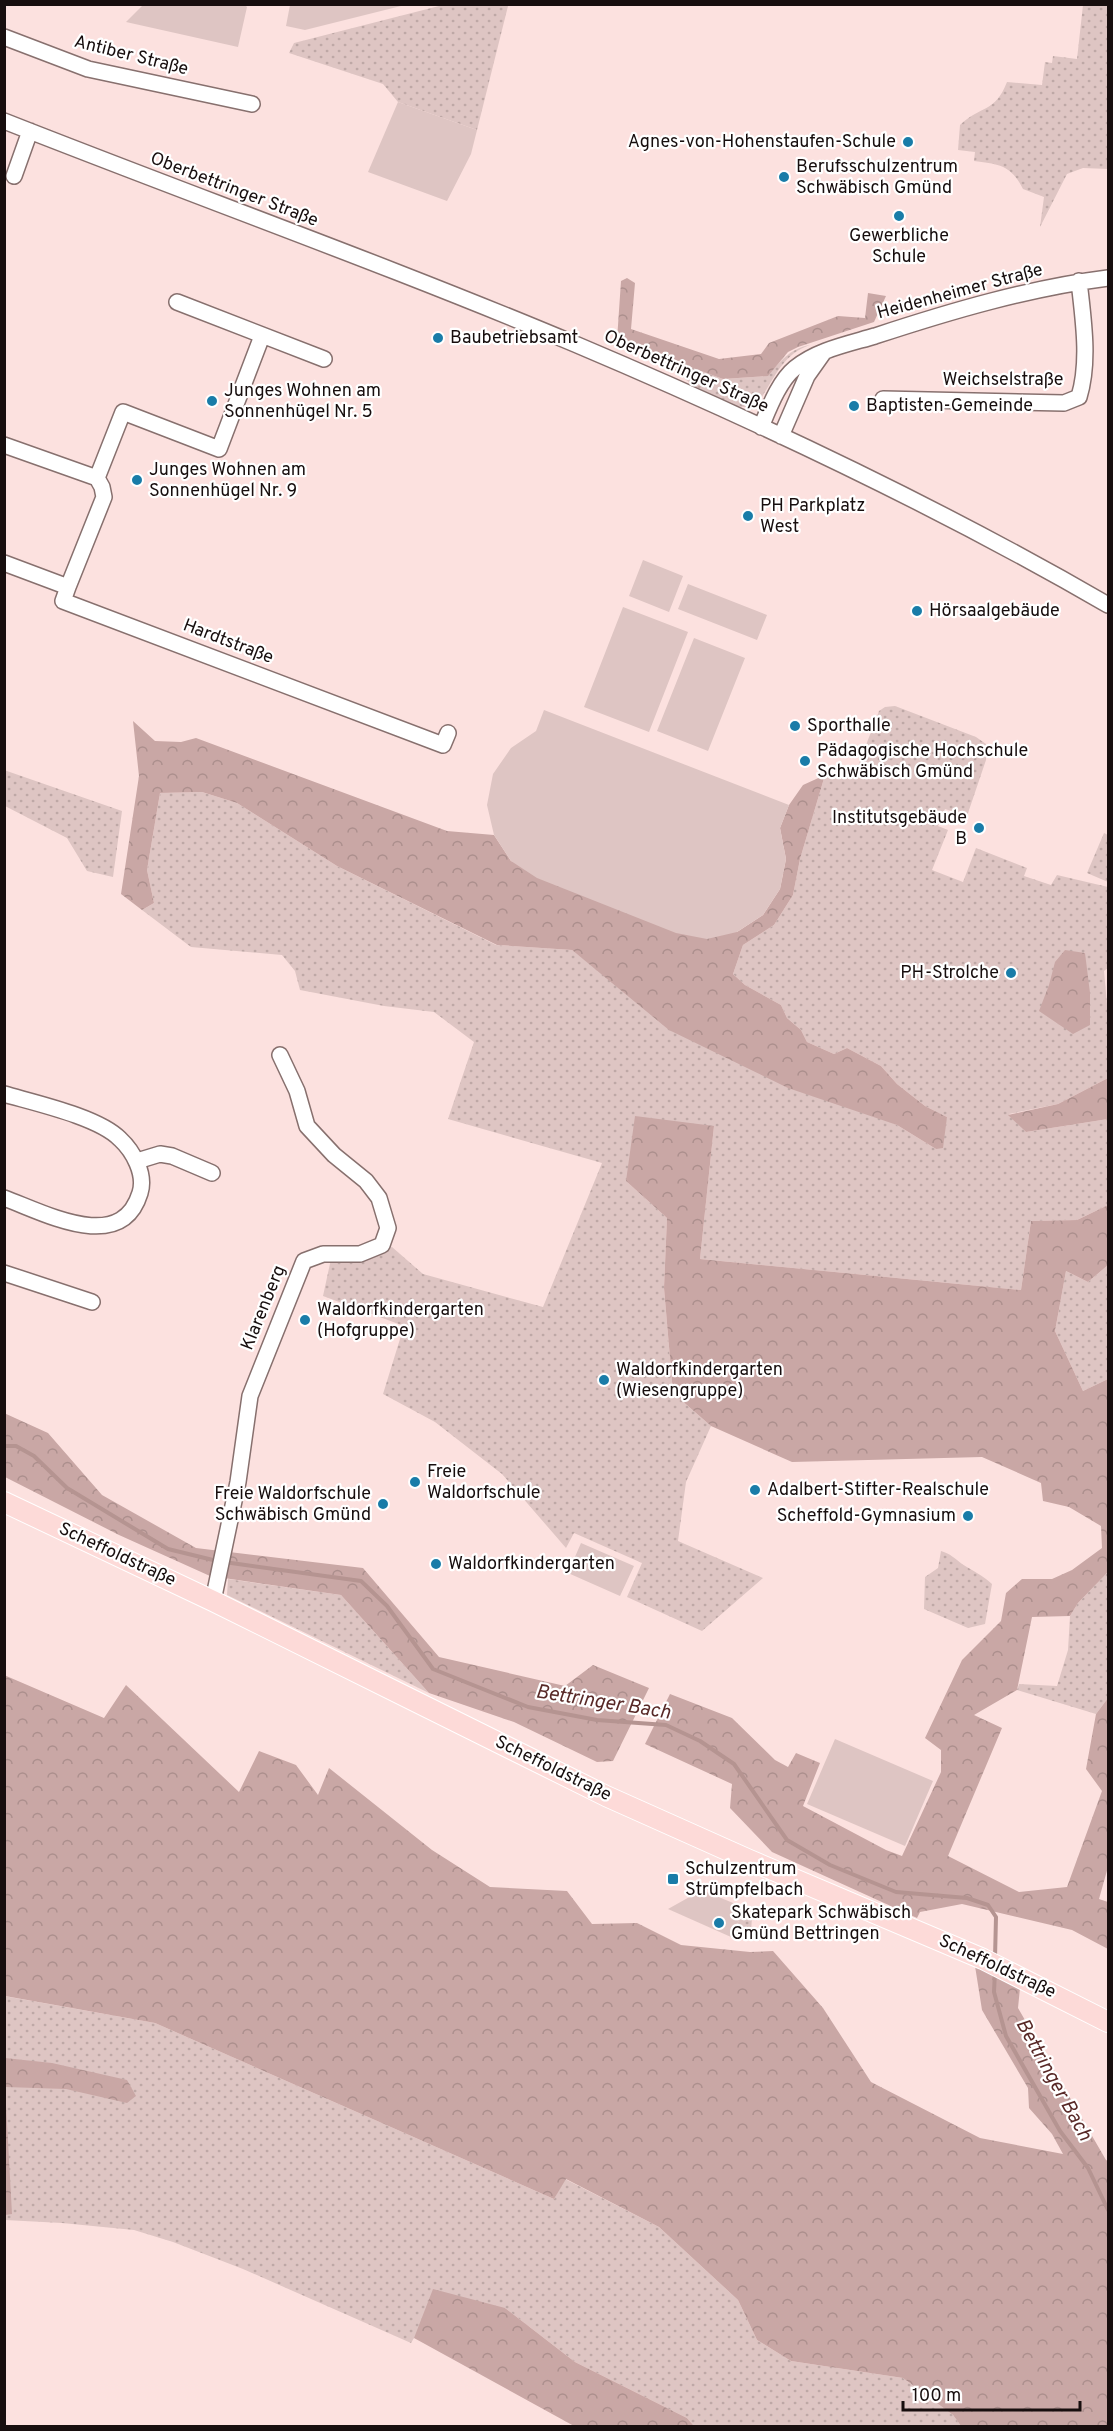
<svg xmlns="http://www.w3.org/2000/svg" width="1113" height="2431" font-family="Overpass,sans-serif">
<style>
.grass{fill:url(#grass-dots)}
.forest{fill:url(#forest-crowns)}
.park{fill:#dec5c3}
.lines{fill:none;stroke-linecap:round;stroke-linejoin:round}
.stream{stroke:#b59491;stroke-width:4}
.minor-casing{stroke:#87706e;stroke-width:18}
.major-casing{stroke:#fff;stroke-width:22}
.minor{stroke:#fff;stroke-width:15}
.major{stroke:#fddad8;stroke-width:20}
.poi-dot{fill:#197ca8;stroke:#fff;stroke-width:2}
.labels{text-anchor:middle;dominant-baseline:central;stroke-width:4.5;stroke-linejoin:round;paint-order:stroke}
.street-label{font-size:18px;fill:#170e0e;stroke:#fff}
.poi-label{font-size:18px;fill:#170e0e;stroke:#fff;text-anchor:start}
.water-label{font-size:20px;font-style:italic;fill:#582927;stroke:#fff}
</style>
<defs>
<pattern id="grass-dots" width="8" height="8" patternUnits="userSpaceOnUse" patternTransform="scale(1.5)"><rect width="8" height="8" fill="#dec5c3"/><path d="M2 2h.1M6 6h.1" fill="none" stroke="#bea8a6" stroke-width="1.8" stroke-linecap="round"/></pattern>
<pattern id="forest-crowns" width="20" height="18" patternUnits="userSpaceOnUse" patternTransform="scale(1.5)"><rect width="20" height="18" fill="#c9a7a5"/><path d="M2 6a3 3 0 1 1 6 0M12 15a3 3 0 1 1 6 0" fill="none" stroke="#ac8f8d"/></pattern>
</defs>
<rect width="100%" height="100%" fill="#fce1df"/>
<path class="grass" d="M 443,5 L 511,5 L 508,6 L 477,130 L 398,102 L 383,84 L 289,53 L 294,43 Z
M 1083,5 L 1108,5 L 1108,169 L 1083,168 L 1067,174 L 1040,227 L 1044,197 L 1023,189 C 1011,165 999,164 974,161 L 975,152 L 958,150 L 960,125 C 981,105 995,113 1007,82 L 1042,85 L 1045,62 L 1052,63 L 1053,56 L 1077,59 Z
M 810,345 C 781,354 772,384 756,406 C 724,414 681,379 661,356 L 723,379 L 767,376 C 781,361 789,349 810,345 Z
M 895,706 L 976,737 L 986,744 L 986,760 L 967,816 L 945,809 L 938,826 L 948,830 L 932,870 L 963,882 L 976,848 L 1027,868 L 1024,876 L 1051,885 L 1057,875 L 1108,887 L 1108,968 L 1104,971 L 1108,1015 L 1108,1078 L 1058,1104 L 1009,1114 L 1026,1132 L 1108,1119 L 1108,1205 L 1077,1220 L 1031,1221 L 1021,1290 L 700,1259 L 714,1126 L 626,1181 L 667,1218 L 664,1288 L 673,1393 L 711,1426 L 686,1482 L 678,1541 L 763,1578 L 702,1631 L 627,1597 L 642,1563 L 574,1533 L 566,1548 L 502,1474 L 435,1422 L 383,1394 L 404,1326 L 323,1296 L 331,1259 L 361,1259 L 392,1247 L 423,1274 L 543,1307 L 602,1163 L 448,1119 L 474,1042 L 434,1012 L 384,1006 L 300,990 L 295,971 L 282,955 L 191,947 L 142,910 L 154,903 L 147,870 L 160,793 L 202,792 L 237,803 L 337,866 L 496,945 L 572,950 L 609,979 L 897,1125 L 936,1149 L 947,1117 L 925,1106 L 897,1084 L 881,1066 L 847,1048 L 834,1054 L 807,1042 L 801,1030 L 787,1018 L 781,1005 L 745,985 L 733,974 L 743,945 L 774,925 L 793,895 L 800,859 L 825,775 L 849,774 L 858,766 L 879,711 L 885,707 Z
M 4,770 L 122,811 L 113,877 L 87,871 L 67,838 L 5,806 Z
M 1104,833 L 1108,835 L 1108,882 L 1087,873 Z
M 1108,1265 L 1108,1379 L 1083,1391 L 1055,1331 L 1066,1271 L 1088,1282 Z
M 941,1551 C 951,1554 954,1558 962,1564 C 973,1571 982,1575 992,1584 L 985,1624 L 968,1628 L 924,1609 L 925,1577 L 938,1568 Z
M 1108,1572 L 1108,1698 L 1096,1714 L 1017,1690 L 1019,1684 L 1057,1686 L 1068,1650 L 1070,1616 L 1078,1603 Z
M 228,1579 L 341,1595 L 429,1693 L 227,1595 Z
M 745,1908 L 752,1917 L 751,1932 C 746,1938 739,1940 731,1937 Z
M 4,1996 L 155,2023 L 554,2199 L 565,2179 L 659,2227 L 738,2300 L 757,2340 L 791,2361 L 903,2378 L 953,2415 L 961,2426 L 694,2426 L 687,2418 L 575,2362 L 505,2308 L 414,2338 L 411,2343 L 243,2269 L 173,2242 L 134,2230 L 62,2223 L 5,2220 Z"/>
<path class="forest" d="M 627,278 L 635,283 L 631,329 L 719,359 L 761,354 L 769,343 L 838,316 L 865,318 L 868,293 L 886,296 L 874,322 L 798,347 L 788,352 L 768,376 L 723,379 L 617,340 L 621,281 Z
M 133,721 L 155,741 L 181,742 L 196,738 L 447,831 L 494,835 L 511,861 L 737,932 L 763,915 L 780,889 L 786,859 L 780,828 L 789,805 L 803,785 L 825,775 L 800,859 L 793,895 L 774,925 L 743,945 L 733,974 L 745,985 L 781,1005 L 787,1018 L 801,1030 L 807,1042 L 834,1054 L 847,1048 L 881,1066 L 897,1084 L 925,1106 L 947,1117 L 943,1148 L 936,1149 L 897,1125 L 788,1088 L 669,1030 L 572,950 L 497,945 L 337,866 L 237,803 L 202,792 L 160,793 L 147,870 L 154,903 L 142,910 L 121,894 L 139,776 Z
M 1065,950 L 1085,953 L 1090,993 L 1090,1025 L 1073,1034 L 1039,1011 L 1049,985 L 1055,962 Z
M 1108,1078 L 1108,1119 L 1026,1132 L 1008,1115 L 1058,1104 Z
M 635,1116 L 714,1126 L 700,1259 L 1021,1290 L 1031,1221 L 1077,1220 L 1108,1205 L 1108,1265 L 1088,1282 L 1066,1271 L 1055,1331 L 1083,1391 L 1108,1379 L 1108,1572 L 1078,1603 L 1070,1616 L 1032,1617 L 1017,1690 L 974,1715 L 1002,1728 L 948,1856 L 1019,1892 L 1067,1887 L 1102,1791 L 1086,1769 L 1096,1714 L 1108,1698 L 1108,1867 L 1099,1899 L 1108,1902 L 1108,1949 L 1072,1930 L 962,1904 L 920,1912 L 917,1918 L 772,1852 L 730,1808 L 732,1784 L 645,1744 L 670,1694 L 732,1718 L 775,1760 L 788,1767 L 796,1753 L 820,1763 L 803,1806 L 886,1850 L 902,1856 L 941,1772 L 941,1750 L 925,1738 L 962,1660 L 1001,1621 L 1006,1593 L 1022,1579 L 1052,1579 L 1072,1570 L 1102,1548 L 1101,1526 L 1069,1507 L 1043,1501 L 1041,1483 L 982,1457 L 792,1462 L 711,1426 L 673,1393 L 664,1288 L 667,1218 L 626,1181 Z
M 4,1413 L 48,1433 L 102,1495 L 196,1548 L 363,1568 L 439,1657 L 565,1686 L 593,1665 L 649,1688 L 613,1761 L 597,1762 L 514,1722 L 429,1693 L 341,1595 L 210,1576 L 119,1535 L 5,1477 Z
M 4,1675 L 104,1718 L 126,1685 L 239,1792 L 259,1751 L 296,1765 L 318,1795 L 329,1768 L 432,1850 L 490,1887 L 567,1891 L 592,1924 L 637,1923 L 681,1945 L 750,1952 L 773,1951 L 823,2008 L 871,2082 L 980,2138 L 1063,2154 L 1052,2134 L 1029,2108 L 1028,2088 L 982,2010 L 975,1966 L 1020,1988 L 1018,2008 L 1106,2160 L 1108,2161 L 1108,2426 L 961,2426 L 953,2415 L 903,2378 L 791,2361 L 757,2340 L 738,2300 L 659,2227 L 566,2179 L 554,2199 L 155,2023 L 5,1996 Z
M 5,2058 L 52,2063 L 127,2080 L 136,2096 L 127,2103 L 66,2089 L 5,2087 L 12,2214 L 5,2215 Z
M 433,2289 L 505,2308 L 575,2362 L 687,2418 L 694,2426 L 574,2426 L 414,2338 Z"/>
<path class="park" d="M 245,5 L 247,7 L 238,47 L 126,22 L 143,5 Z
M 290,5 L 290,4 L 405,5 L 305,30 L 286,26 Z
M 398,102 L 477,130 L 471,154 L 447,201 L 368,172 Z
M 643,560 L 683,576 L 669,612 L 629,596 Z
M 688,584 L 767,615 L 757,640 L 678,609 Z
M 623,607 L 688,632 L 649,732 L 584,707 Z
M 694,638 L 745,658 L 708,751 L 657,731 Z
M 544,710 L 789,805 L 780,828 L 786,859 L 780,889 L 763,915 L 737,932 L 707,939 L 676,933 L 537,878 L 511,861 L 494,835 L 487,805 L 493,774 L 511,748 L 536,731 Z
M 581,1543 L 634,1566 L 620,1596 L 568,1573 Z
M 835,1739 L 933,1781 L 905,1846 L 807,1804 Z
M 702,1890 L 745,1908 L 731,1937 L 668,1909 Z"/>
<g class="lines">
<path class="stream" d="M 4,1446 L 16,1446 L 34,1456 L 67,1488 L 168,1549 L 217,1561
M 224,1562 L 361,1581 L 387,1606 L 433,1669 L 528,1707 L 597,1720 L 666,1725 L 700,1741 L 734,1764 L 787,1840 L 830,1865 L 896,1892 L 967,1898 L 988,1905 L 996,1917 L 995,1958
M 995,1971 L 994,1992 L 1006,2036 L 1060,2131 L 1088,2168 L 1108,2210"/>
<g class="minor-casing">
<path id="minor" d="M 4,37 L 88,69 L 252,104
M 4,121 C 194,196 387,265 575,344 C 757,421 937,506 1108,605
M 14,176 L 30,131
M 177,302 L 324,359
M 883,399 L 1064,403 L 1079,397 C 1090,361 1083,318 1079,281
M 761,427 C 769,408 779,381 795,368 C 817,350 848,344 875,336 C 951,311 1029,288 1108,278
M 781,436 L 807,376 L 824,352
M 4,445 L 97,478
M 4,563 L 68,587 L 63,601 L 443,745 L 448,733
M 68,587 L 104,497 L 102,487 L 97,478 L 123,412 L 219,449 L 262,336
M 4,1094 C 35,1103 99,1117 120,1139 C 133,1151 146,1174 140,1193 C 121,1255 45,1213 4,1198
M 137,1161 L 160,1154 L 172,1156 L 212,1173
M 4,1273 L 92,1302
M 213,1601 L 238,1482 L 250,1396 L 304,1261 L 323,1254 L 360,1254 L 382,1245 L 388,1228 L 379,1198 L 366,1181 L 334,1155 L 307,1126 L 297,1091 L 280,1055"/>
</g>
<g class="major-casing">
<path id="major" d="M 4,1502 L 213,1601 L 606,1796 L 747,1859 L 983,1959 L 1108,2022"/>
</g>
<use href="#minor" class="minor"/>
<use href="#major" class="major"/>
</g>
<g class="poi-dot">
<circle cx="908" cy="142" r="6"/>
<circle cx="784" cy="177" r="6"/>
<circle cx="899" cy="216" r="6"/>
<circle cx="438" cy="338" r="6"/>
<circle cx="212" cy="401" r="6"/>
<circle cx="854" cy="406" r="6"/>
<circle cx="137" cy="480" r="6"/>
<circle cx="748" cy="516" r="6"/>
<circle cx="917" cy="611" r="6"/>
<circle cx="795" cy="726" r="6"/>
<circle cx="805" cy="761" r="6"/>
<circle cx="979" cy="828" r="6"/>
<circle cx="1011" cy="973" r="6"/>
<circle cx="305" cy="1320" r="6"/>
<circle cx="604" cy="1380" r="6"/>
<circle cx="415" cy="1482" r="6"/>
<circle cx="755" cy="1490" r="6"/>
<circle cx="383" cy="1504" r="6"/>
<circle cx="968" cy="1516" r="6"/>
<circle cx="436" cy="1564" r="6"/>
<rect x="667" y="1873" width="12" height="12" rx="3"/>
<circle cx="719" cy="1923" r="6"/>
</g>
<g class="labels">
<g class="street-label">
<text transform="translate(131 56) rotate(14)">Antiber Straße</text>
<text transform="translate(234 190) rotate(21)">Oberbettringer Straße</text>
<text transform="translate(960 292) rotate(-15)">Heidenheimer Straße</text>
<text transform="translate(686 372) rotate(24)">Oberbettringer Straße</text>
<text x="1003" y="380">Weichselstraße</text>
<text transform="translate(228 642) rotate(21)">Hardtstraße</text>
<text transform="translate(264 1308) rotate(-68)">Klarenberg</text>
<text transform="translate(117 1555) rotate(25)">Scheffoldstraße</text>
<text transform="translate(553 1769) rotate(26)">Scheffoldstraße</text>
<text transform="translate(997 1967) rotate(25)">Scheffoldstraße</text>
</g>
<g class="poi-label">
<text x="896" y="142" text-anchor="end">Agnes-von-Hohenstaufen-Schule</text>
<text x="796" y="167">Berufsschulzentrum<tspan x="796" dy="21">Schwäbisch Gmünd</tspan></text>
<text x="899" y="236" text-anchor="middle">Gewerbliche<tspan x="899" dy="21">Schule</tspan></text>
<text x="450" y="338">Baubetriebsamt</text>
<text x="224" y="391">Junges Wohnen am<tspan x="224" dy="21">Sonnenhügel Nr. 5</tspan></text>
<text x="866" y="406">Baptisten-Gemeinde</text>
<text x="149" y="470">Junges Wohnen am<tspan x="149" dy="21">Sonnenhügel Nr. 9</tspan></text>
<text x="760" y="506">PH Parkplatz<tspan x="760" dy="21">West</tspan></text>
<text x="929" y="611">Hörsaalgebäude</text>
<text x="807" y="726">Sporthalle</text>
<text x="817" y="751">Pädagogische Hochschule<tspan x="817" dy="21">Schwäbisch Gmünd</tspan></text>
<text x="967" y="818" text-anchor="end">Institutsgebäude<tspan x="967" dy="21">B</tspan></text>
<text x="999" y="973" text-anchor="end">PH-Strolche</text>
<text x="317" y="1310">Waldorfkindergarten<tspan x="317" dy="21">(Hofgruppe)</tspan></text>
<text x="616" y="1370">Waldorfkindergarten<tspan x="616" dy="21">(Wiesengruppe)</tspan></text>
<text x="427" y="1472">Freie<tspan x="427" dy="21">Waldorfschule</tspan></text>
<text x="767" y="1490">Adalbert-Stifter-Realschule</text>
<text x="371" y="1494" text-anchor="end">Freie Waldorfschule<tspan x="371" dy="21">Schwäbisch Gmünd</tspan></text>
<text x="956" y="1516" text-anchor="end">Scheffold-Gymnasium</text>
<text x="448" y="1564">Waldorfkindergarten</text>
<text x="685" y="1869">Schulzentrum<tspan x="685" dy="21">Strümpfelbach</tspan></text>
<text x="731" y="1913">Skatepark Schwäbisch<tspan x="731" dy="21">Gmünd Bettringen</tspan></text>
</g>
<g class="water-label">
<text transform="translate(603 1703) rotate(9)">Bettringer Bach</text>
<text transform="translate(1053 2080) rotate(61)">Bettringer Bach</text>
</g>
</g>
<rect width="1113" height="2431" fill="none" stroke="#170e0e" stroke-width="12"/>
<path d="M903 2401v9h177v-9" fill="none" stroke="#170e0e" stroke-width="3"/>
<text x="912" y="2401" font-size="18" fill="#170e0e" stroke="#ffffff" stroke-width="4.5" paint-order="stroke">100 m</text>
</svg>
